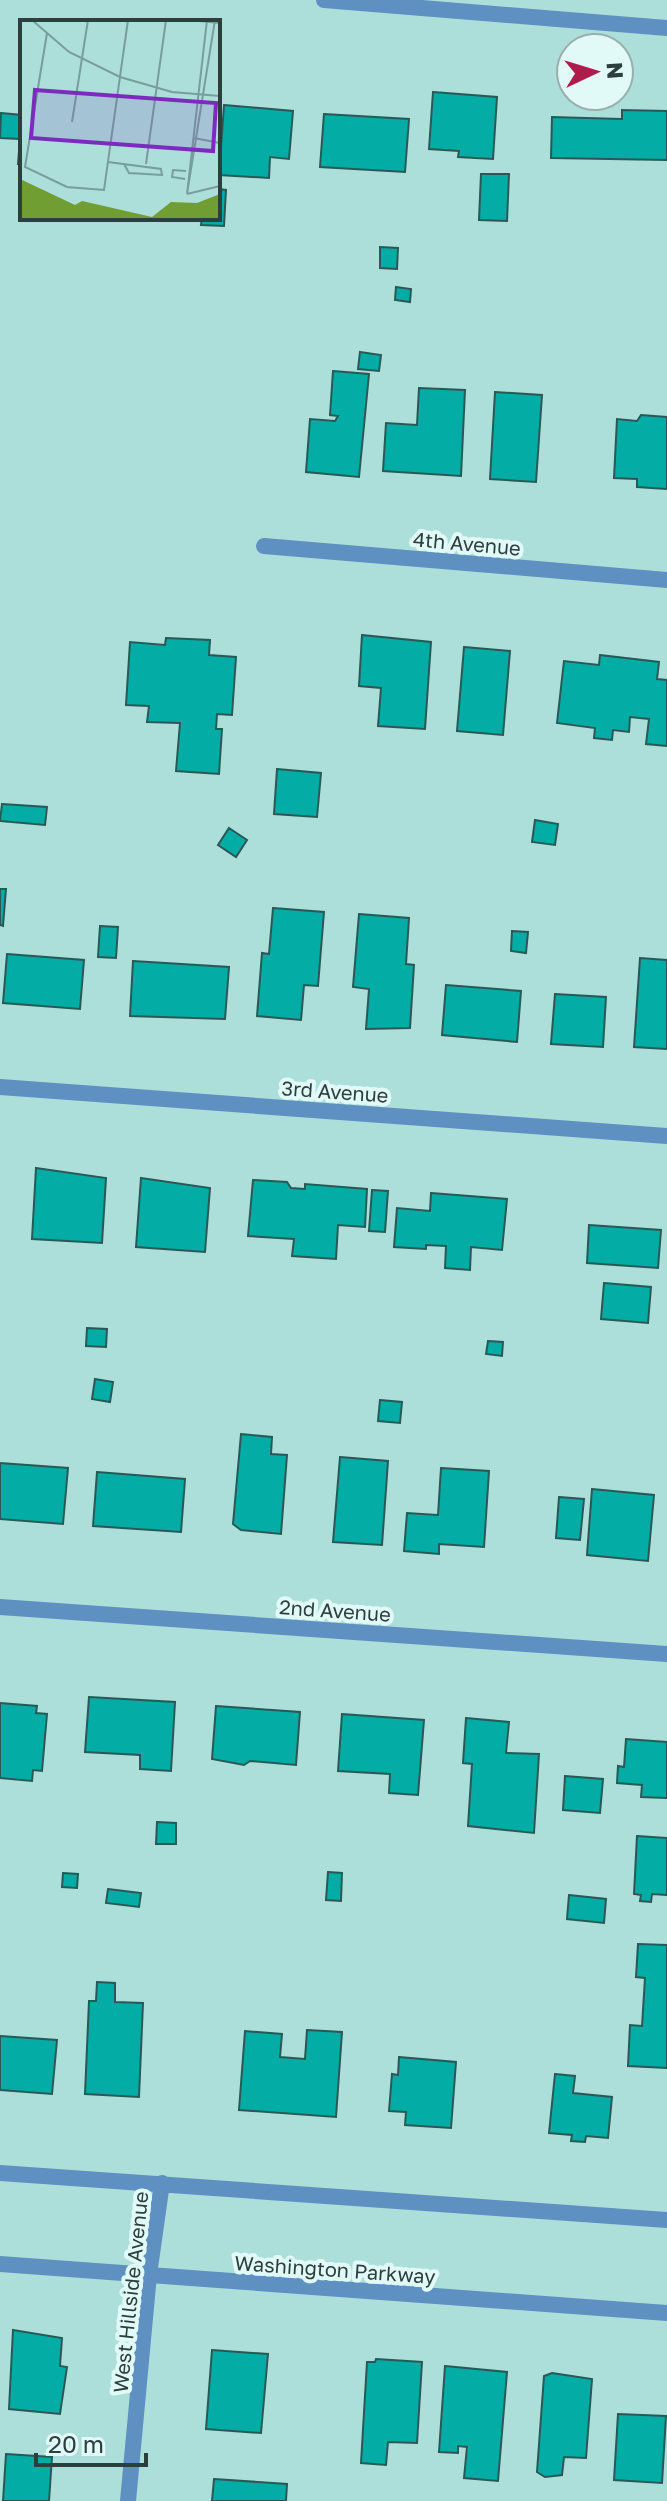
<svg xmlns="http://www.w3.org/2000/svg" width="667" height="2501" font-family="'Golos Text',sans-serif">
<style>
.building{fill:#03ada6;stroke:#295956;stroke-width:2}
.lines{fill:none;stroke-linecap:round;stroke-linejoin:round}
.minor{stroke:#5e90c1;stroke-width:16}
.labels{text-anchor:middle;dominant-baseline:central;stroke-width:8;stroke-linejoin:round;paint-order:stroke}
.street-label{font-size:20px;fill:#2b3f3d;stroke:#e1faf7}
.inset-road{fill:none;stroke:#789e9b;stroke-width:2}
.view{fill:#7b2cbf;fill-opacity:0.15;stroke:#7b2cbf;stroke-width:4}
.inset-edge{fill:none;stroke:#2b3f3d;stroke-width:4}
</style>
<rect width="100%" height="100%" fill="#acdeda"/>
<path class="building" d="M 433,92 L 497,97 L 493,159 L 458,157 L 459,151 L 429,149 Z
M 224,105 L 293,111 L 289,159 L 270,157 L 269,178 L 219,175 Z
M 622,110 L 667,111 L 667,160 L 551,158 L 552,117 L 622,119 Z
M 1,113 L 22,115 L 22,164 L 18,164 L 20,139 L 0,138 Z
M 324,114 L 409,119 L 405,172 L 320,167 Z
M 481,174 L 509,174 L 507,221 L 479,220 Z
M 218,189 L 226,190 L 224,226 L 201,225 L 202,218 L 218,218 Z
M 380,247 L 398,248 L 397,269 L 380,268 Z
M 396,287 L 411,289 L 410,302 L 395,300 Z
M 360,352 L 381,355 L 379,371 L 358,369 Z
M 333,371 L 369,374 L 359,477 L 306,472 L 310,419 L 335,421 L 338,416 L 330,415 Z
M 419,388 L 465,390 L 461,476 L 383,471 L 386,423 L 417,425 Z
M 495,392 L 542,395 L 536,482 L 490,479 Z
M 641,415 L 667,417 L 667,489 L 637,487 L 637,479 L 614,478 L 617,419 L 637,421 Z
M 362,635 L 431,642 L 425,729 L 378,726 L 381,688 L 359,686 Z
M 166,638 L 210,640 L 209,655 L 236,657 L 232,715 L 217,714 L 216,729 L 222,729 L 219,774 L 176,771 L 180,723 L 147,722 L 149,706 L 126,705 L 130,642 L 165,645 Z
M 464,647 L 510,651 L 503,735 L 457,731 Z
M 600,655 L 659,662 L 657,679 L 667,680 L 667,746 L 646,744 L 649,719 L 630,717 L 629,732 L 613,730 L 612,740 L 594,738 L 595,728 L 557,723 L 564,661 L 599,665 Z
M 277,769 L 321,773 L 317,817 L 274,814 Z
M 2,804 L 47,807 L 45,825 L 0,821 Z
M 535,820 L 558,824 L 555,845 L 532,842 Z
M 229,828 L 247,840 L 236,857 L 218,845 Z
M 0,889 L 6,889 L 3,926 L 0,925 Z
M 273,908 L 324,912 L 318,986 L 304,985 L 301,1020 L 257,1016 L 262,953 L 269,954 Z
M 359,914 L 409,918 L 406,964 L 414,965 L 410,1028 L 366,1029 L 369,989 L 353,987 Z
M 100,926 L 118,927 L 116,958 L 98,957 Z
M 512,931 L 528,932 L 526,953 L 511,951 Z
M 7,954 L 84,960 L 80,1009 L 3,1003 Z
M 640,958 L 667,960 L 667,1049 L 634,1047 Z
M 133,961 L 229,967 L 225,1019 L 130,1016 Z
M 446,985 L 521,991 L 517,1042 L 442,1035 Z
M 555,994 L 606,997 L 603,1047 L 551,1044 Z
M 36,1168 L 106,1178 L 102,1243 L 32,1239 Z
M 141,1178 L 210,1188 L 205,1252 L 136,1247 Z
M 253,1180 L 287,1182 L 291,1188 L 305,1189 L 305,1184 L 367,1189 L 365,1227 L 338,1225 L 336,1259 L 292,1256 L 294,1239 L 248,1236 Z
M 372,1190 L 388,1191 L 385,1232 L 369,1231 Z
M 431,1193 L 507,1199 L 502,1250 L 471,1247 L 470,1270 L 445,1268 L 446,1246 L 426,1245 L 426,1249 L 394,1247 L 397,1208 L 430,1211 Z
M 589,1225 L 661,1230 L 658,1268 L 587,1263 Z
M 604,1283 L 651,1287 L 648,1323 L 601,1319 Z
M 87,1328 L 107,1329 L 106,1347 L 86,1346 Z
M 488,1341 L 503,1342 L 502,1356 L 486,1354 Z
M 95,1379 L 113,1382 L 110,1402 L 92,1399 Z
M 380,1400 L 402,1402 L 400,1423 L 378,1421 Z
M 241,1434 L 272,1437 L 271,1454 L 287,1455 L 281,1534 L 241,1530 L 233,1524 Z
M 340,1457 L 388,1461 L 382,1545 L 333,1542 Z
M 0,1463 L 68,1468 L 63,1524 L 0,1519 Z
M 441,1468 L 489,1471 L 484,1547 L 439,1544 L 439,1554 L 404,1551 L 407,1513 L 438,1515 Z
M 97,1472 L 185,1479 L 181,1532 L 93,1526 Z
M 592,1489 L 654,1495 L 648,1561 L 587,1555 Z
M 559,1497 L 584,1499 L 580,1540 L 556,1538 Z
M 89,1697 L 175,1702 L 171,1771 L 140,1769 L 140,1755 L 85,1752 Z
M 0,1703 L 37,1706 L 36,1713 L 47,1714 L 42,1771 L 33,1770 L 32,1781 L 0,1778 Z
M 216,1706 L 300,1712 L 296,1765 L 250,1761 L 244,1765 L 212,1759 Z
M 342,1714 L 424,1720 L 418,1795 L 389,1793 L 390,1774 L 338,1771 Z
M 466,1718 L 509,1722 L 506,1753 L 539,1754 L 534,1833 L 468,1826 L 472,1764 L 463,1763 Z
M 626,1739 L 667,1742 L 667,1798 L 641,1797 L 642,1785 L 617,1783 L 618,1766 L 624,1767 Z
M 565,1776 L 603,1779 L 600,1813 L 563,1810 Z
M 157,1822 L 176,1823 L 176,1844 L 156,1844 Z
M 637,1836 L 667,1838 L 667,1895 L 652,1894 L 651,1902 L 640,1901 L 641,1895 L 634,1894 Z
M 328,1872 L 342,1873 L 341,1901 L 326,1900 Z
M 63,1873 L 78,1874 L 77,1888 L 62,1887 Z
M 108,1889 L 141,1893 L 139,1907 L 106,1903 Z
M 569,1895 L 606,1899 L 604,1923 L 567,1919 Z
M 638,1944 L 667,1945 L 667,2068 L 628,2066 L 630,2025 L 642,2026 L 645,1978 L 636,1977 Z
M 97,1982 L 115,1983 L 115,2002 L 143,2003 L 139,2097 L 85,2094 L 89,2001 L 96,2001 Z
M 307,2030 L 342,2032 L 336,2117 L 239,2110 L 245,2031 L 282,2034 L 280,2057 L 305,2059 Z
M 0,2036 L 57,2040 L 52,2094 L 0,2090 Z
M 399,2057 L 456,2062 L 451,2128 L 405,2125 L 406,2112 L 389,2111 L 392,2074 L 398,2075 Z
M 555,2074 L 575,2076 L 573,2093 L 612,2097 L 608,2138 L 586,2136 L 585,2142 L 571,2141 L 572,2135 L 549,2133 Z
M 13,2330 L 62,2338 L 60,2366 L 67,2367 L 60,2414 L 9,2409 Z
M 212,2350 L 268,2354 L 261,2433 L 206,2429 Z
M 376,2359 L 422,2362 L 417,2443 L 388,2442 L 386,2465 L 361,2463 L 367,2362 L 375,2362 Z
M 445,2366 L 507,2372 L 498,2481 L 464,2478 L 467,2447 L 458,2446 L 458,2453 L 439,2452 Z
M 552,2373 L 592,2379 L 586,2458 L 564,2457 L 562,2475 L 545,2477 L 537,2472 L 544,2376 Z
M 618,2414 L 666,2416 L 662,2483 L 614,2480 Z
M 6,2454 L 52,2457 L 49,2501 L 3,2501 Z
M 214,2479 L 287,2484 L 286,2501 L 212,2501 Z"/>
<g class="lines">
<path class="minor" d="M 324,0 L 667,28
M 264,546 L 667,580
M 0,1087 L 667,1136
M 0,1607 L 667,1654
M 0,2173 L 667,2220
M 0,2264 L 667,2313
M 128,2501 L 149,2275 L 162,2183"/>
</g>
<g class="labels">
<g class="street-label">
<text transform="translate(467 543) rotate(5)">4th Avenue</text>
<text transform="translate(335 1091) rotate(4)">3rd Avenue</text>
<text transform="translate(335 1610) rotate(4)">2nd Avenue</text>
<text transform="translate(335 2269) rotate(4)">Washington Parkway</text>
<text transform="translate(130 2292) rotate(-84)">West Hillside Avenue</text>
</g>
</g>
<g transform="translate(20 20)">
<rect width="200" height="200" fill="#acdeda"/>
<path d="M 0,159 L 55,185 L 62,181 L 132,197 L 151,182 L 177,183 L 200,174 L 200,200 L 0,200 Z" fill="#709e32"/>
<path class="inset-road" d="M 12,0 L 49,32 L 100,57 L 152,72 L 200,76M 168,0 L 200,3M 27,13 L 5,147 L 47,167 L 84,170 L 108,0M 52,102 L 68,0M 174,118 L 200,123M 88,142 L 141,149 L 142,155 L 109,153 L 104,144M 126,144 L 146,0M 165,159 L 152,157 L 153,150 L 166,151M 167,174 L 195,0M 167,174 L 187,0M 167,174 L 200,166"/>
<path class="view" d="M 15,70 L 196,83 L 193,131 L 11,118 Z"/>
<rect width="200" height="200" class="inset-edge"/>
</g>
<g transform="translate(595 72) rotate(86)"><circle r="38" fill="#e1faf7" stroke="#98afad" stroke-width="2"/>
<path d="M0-6L14 30L0 20L-14 30Z" fill="#af1c4b"/>
<text y="-12" font-size="22" font-weight="bold" text-anchor="middle" fill="#2b3f3d">N</text>
</g>
<path d="M36 2453v12h110v-12" fill="none" stroke="#2b3f3d" stroke-width="4"/>
<text x="48" y="2453" font-size="24" fill="#2b3f3d" stroke="#e1faf7" stroke-width="6" paint-order="stroke">20 m</text>
</svg>
